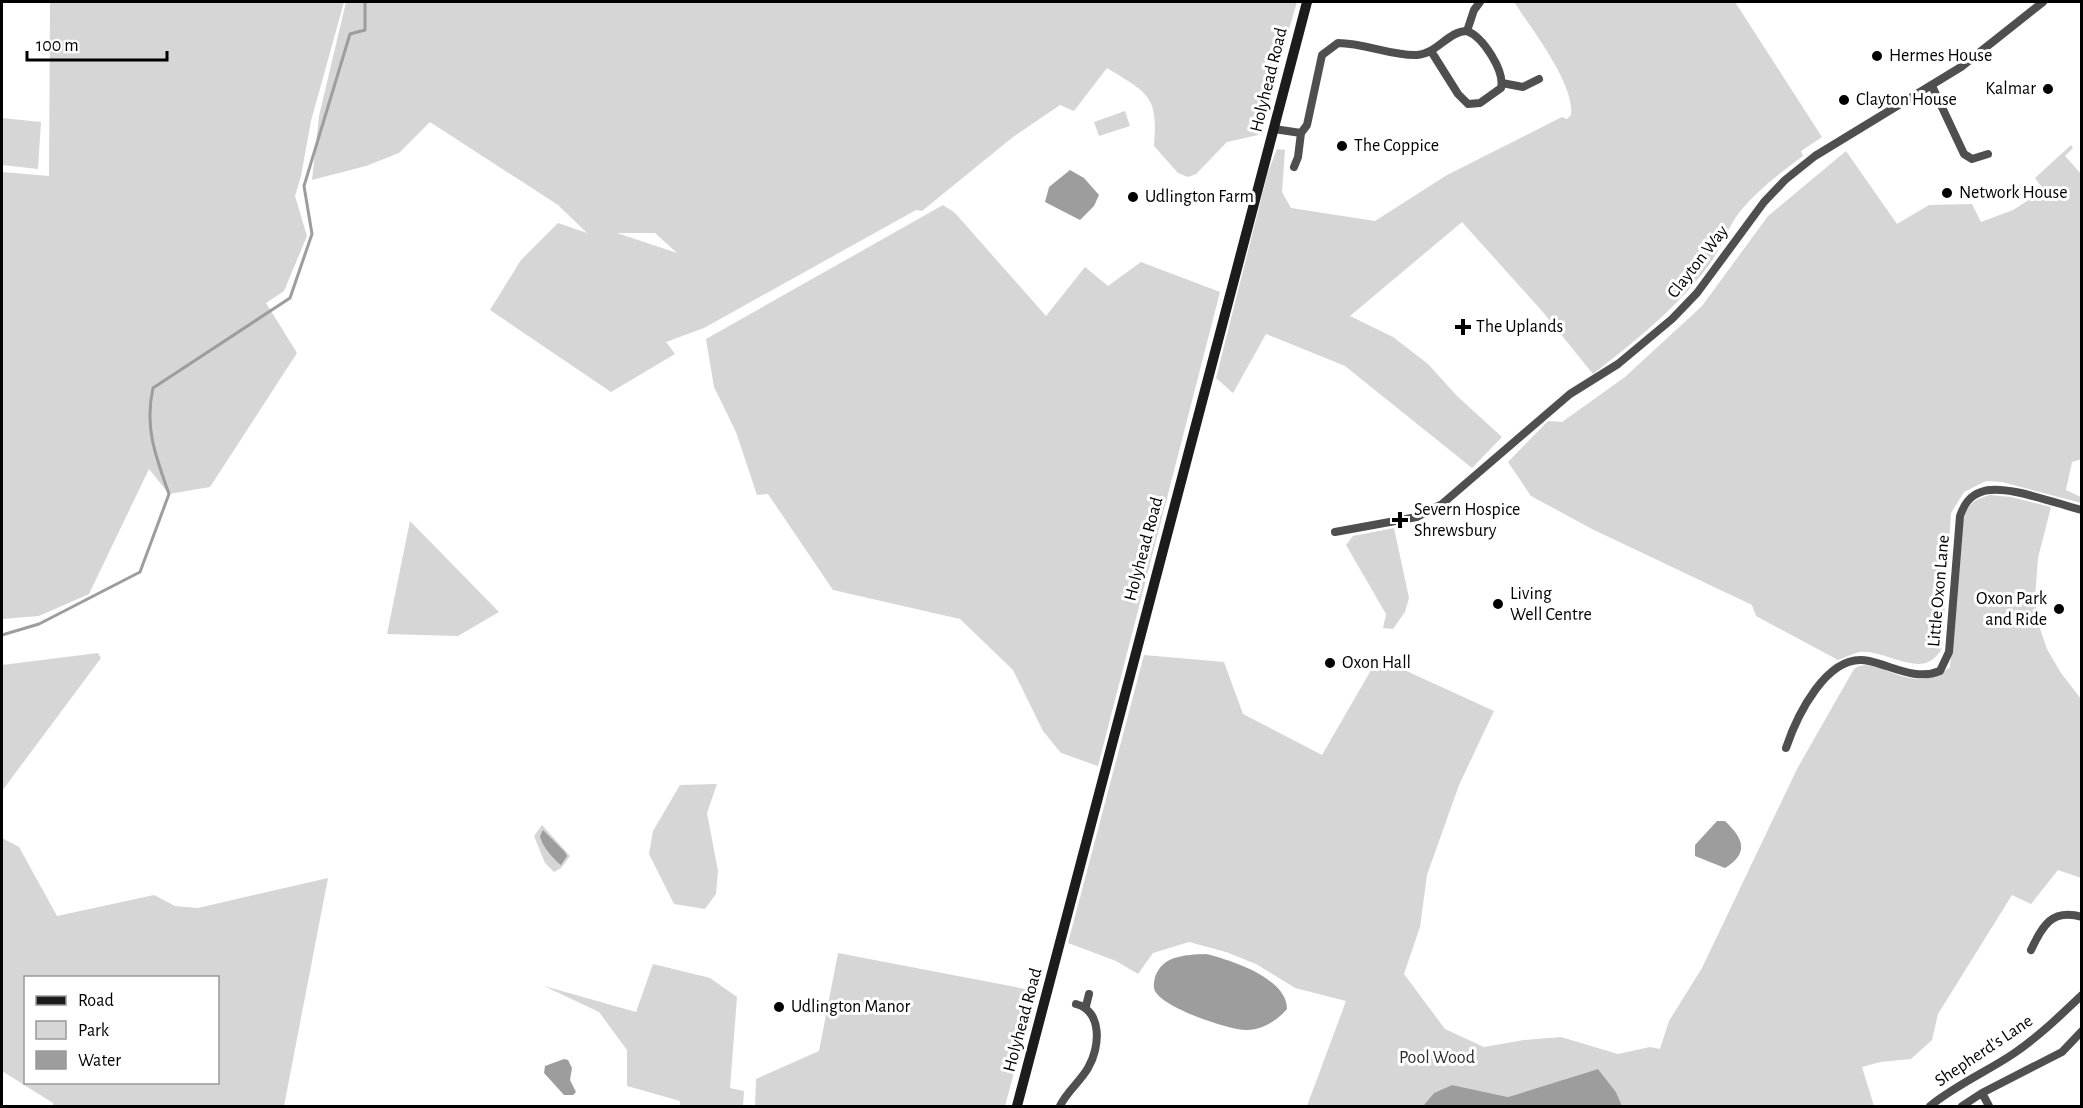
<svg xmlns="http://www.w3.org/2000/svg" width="2083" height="1108" font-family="'Alegreya Sans',sans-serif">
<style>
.green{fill:#d6d6d6;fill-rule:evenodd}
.water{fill:#9d9d9d}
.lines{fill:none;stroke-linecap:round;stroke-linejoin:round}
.stream{stroke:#9d9d9d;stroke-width:3}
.street{stroke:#4f4f4f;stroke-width:8}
.secondary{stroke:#1c1c1c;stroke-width:10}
.poi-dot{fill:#000;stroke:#fff;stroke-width:2}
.labels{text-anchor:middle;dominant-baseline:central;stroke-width:6;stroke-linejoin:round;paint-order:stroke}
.poi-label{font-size:18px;fill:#000;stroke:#fff;text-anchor:start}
.street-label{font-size:18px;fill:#000;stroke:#fff}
.park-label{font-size:18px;fill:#2d2d2d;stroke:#fff}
</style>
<rect width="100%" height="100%" fill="#fff"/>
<path class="green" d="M 50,2 L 344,2 L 311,121 L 301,176 L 295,196 L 307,236 L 284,291 L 266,303 L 297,353 L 210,487 L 169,494 L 149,469 L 89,594 L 39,616 L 2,619 L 2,172 L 49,176 Z
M 346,2 L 1297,2 L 1258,135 L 1227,142 L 1196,174 L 1188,177 L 1178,173 L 1154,146 C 1158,95 1149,94 1107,68 L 1074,111 L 1060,105 L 1013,137 L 922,211 L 916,210 L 704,328 L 666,342 L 675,354 L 611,392 L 490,310 L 521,260 L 558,223 L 587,233 L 558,205 L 430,122 L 399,153 L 366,166 L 312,180 L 319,116 ZM 617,233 L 655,233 L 677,253 Z
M 1514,2 L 1735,2 L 1822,137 L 1801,151 L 1803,156 C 1780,173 1753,193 1736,217 C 1726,232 1720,250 1709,265 C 1678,307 1634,342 1593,374 L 1542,311 L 1462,222 L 1350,316 L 1393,337 L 1428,364 L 1457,396 L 1502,437 L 1472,468 L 1345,366 L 1266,334 L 1233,393 L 1216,378 L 1268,172 L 1277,149 L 1285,150 L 1282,192 L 1291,208 L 1375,221 L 1447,175 L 1562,117 L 1567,119 L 1571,115 C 1575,84 1531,28 1514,2 Z
M 1125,111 L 1130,126 L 1099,136 L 1094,122 Z
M 2,118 L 41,122 L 38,169 L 2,165 Z
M 2071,145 L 2073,148 L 2065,156 L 2082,175 L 2082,459 L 2072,462 L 2066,490 L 2081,497 L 2081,503 L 2002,482 L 1986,481 L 1964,492 L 1951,513 L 1942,648 C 1924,683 1887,649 1860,652 C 1853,653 1845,658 1838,660 L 1756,616 L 1752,605 L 1592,529 L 1531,496 L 1508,462 L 1548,421 L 1562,422 L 1625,377 L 1702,306 L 1768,216 L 1846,151 L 1897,224 L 1929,205 L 1972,204 L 1981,222 L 2013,210 L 2044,190 L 2035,178 Z
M 943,205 L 955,213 L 1046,316 L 1085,267 L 1108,286 L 1141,262 L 1220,292 L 1098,766 L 1061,753 L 1043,731 L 1013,670 L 960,619 L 833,590 L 768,494 L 757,495 L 736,432 L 714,387 L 706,339 Z
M 1990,495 L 2011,497 L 2051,507 L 2038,558 L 2035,598 L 2037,620 L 2047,649 L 2061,673 L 2081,699 L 2081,878 L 2058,870 L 2031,904 L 2012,895 L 1938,1014 L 1932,1040 L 1911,1059 L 1880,1062 L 1862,1067 L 1874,1106 L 1622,1106 L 1616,1092 L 1598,1069 L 1508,1097 L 1452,1085 L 1434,1093 L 1423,1106 L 1307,1106 L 1346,1001 L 1295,988 L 1256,964 L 1226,952 L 1189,942 L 1153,953 L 1138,974 L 1116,961 L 1068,943 L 1144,655 L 1224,662 L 1243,714 L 1322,755 L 1378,658 L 1494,711 L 1459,785 L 1427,875 L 1420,927 L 1404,974 L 1445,1029 L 1484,1047 L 1524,1040 L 1561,1037 L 1618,1054 L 1650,1047 L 1660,1049 L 1669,1021 L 1702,968 L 1797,769 L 1854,669 C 1875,652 1911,700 1950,667 L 1963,521 C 1967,505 1974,499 1990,495 Z
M 410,521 L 499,612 L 458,636 L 387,634 Z
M 1394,528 L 1409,598 L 1405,612 L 1393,629 L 1383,628 L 1386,614 L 1346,545 L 1353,536 Z
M 98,653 L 101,658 L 2,791 L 2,665 Z
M 717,784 L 707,813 L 718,871 L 716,894 L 705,909 L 674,904 L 649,854 L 653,831 L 680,785 Z
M 542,825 L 570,856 L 561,868 L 554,872 L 545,863 L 534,836 Z
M 2,838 L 19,847 L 57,916 L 154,895 L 175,906 L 198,908 L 328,878 L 284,1106 L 53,1106 L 53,1103 L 2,1071 ZM 26,978 L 218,978 L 218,1082 L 26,1082 Z
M 838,953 L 1036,991 L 1005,1106 L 755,1106 L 756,1079 L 819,1051 Z
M 653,964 L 710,978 L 737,997 L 730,1088 L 744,1091 L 743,1106 L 680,1106 L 680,1101 L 627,1086 L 627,1050 L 599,1012 L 544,986 L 636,1012 Z"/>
<path class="water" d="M 1070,170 L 1084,178 L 1099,195 L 1094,206 L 1080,220 L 1045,202 L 1049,187 Z
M 1717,821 L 1725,821 C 1744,839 1749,853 1725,868 L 1695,856 L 1695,845 Z
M 543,830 L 565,852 L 567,856 L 561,865 C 553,859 542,846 540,836 Z
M 1206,954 C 1231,960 1287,978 1287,1009 C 1278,1020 1262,1030 1247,1030 C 1228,1030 1164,1008 1155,991 C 1153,986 1154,982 1155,977 C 1163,955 1185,955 1206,954 Z
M 564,1059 L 568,1060 L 572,1068 L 570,1080 L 576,1092 L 573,1095 L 564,1095 L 544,1073 L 545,1066 Z
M 1598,1069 L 1616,1092 L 1622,1106 L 1423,1106 L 1434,1093 L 1452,1085 L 1508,1097 Z"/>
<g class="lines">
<path class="stream" d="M 2,635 L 39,624 L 140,572 L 169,494 C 156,457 144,428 153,388 L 290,298 L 312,234 L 304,186 L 350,34 L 365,30 L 365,2"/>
<path class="street" d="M 1467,31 L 1474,10 L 1480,2
M 1502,83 L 1523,87 L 1539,79
M 1932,86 L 1964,154 L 1972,159 L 1988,154
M 1274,129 L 1301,133 L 1298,157 L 1294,167
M 1301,133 L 1307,125 L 1322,55 L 1338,43 C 1365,43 1391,56 1417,55 C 1437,54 1448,31 1467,31 C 1483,37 1505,71 1501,88 L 1480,103 L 1468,104 L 1458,94 L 1431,51
M 1335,532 L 1417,517 L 1442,504 L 1570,394 L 1618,364 L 1672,319 L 1697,293 L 1764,202 L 1785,180 L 1815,156 L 1961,67 L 2043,2
M 1786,748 C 1796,718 1827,651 1869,661 C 1892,666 1916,681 1940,671 L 1949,652 L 1960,516 C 1964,505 1969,496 1981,492 C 2004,483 2057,504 2082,510
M 2031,950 C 2042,926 2052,908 2082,917
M 1086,1006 L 1089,994
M 1982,1093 L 1989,1106
M 1060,1106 C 1067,1091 1080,1082 1088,1068 C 1100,1048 1103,1011 1076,1004
M 1930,1106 C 1956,1085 1986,1072 2013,1054 C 2038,1037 2060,1016 2082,995
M 1962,1106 L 1982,1093 L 2062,1052 L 2082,1031"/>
<path class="secondary" d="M 1017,1106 L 1307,2"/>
</g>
<g class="poi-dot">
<circle cx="1877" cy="56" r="6"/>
<circle cx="2048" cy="89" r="6"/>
<circle cx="1844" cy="100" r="6"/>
<circle cx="1342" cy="146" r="6"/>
<circle cx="1947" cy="193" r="6"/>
<circle cx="1133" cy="197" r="6"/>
<path d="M1460 318h6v6h6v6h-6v6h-6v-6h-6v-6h6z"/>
<path d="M1397 511h6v6h6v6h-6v6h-6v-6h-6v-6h6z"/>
<circle cx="1498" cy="604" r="6"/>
<circle cx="2059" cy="609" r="6"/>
<circle cx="1330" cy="663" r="6"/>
<circle cx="779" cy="1007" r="6"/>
</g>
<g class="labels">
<g class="poi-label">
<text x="1889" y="56">Hermes House</text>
<text x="2036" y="89" text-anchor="end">Kalmar</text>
<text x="1856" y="100">Clayton House</text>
<text x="1354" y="146">The Coppice</text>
<text x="1959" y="193">Network House</text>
<text x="1145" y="197">Udlington Farm</text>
<text x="1476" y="327">The Uplands</text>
<text x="1414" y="510">Severn Hospice<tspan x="1414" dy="21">Shrewsbury</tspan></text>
<text x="1510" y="594">Living<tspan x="1510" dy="21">Well Centre</tspan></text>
<text x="2047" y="599" text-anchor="end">Oxon Park<tspan x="2047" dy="21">and Ride</tspan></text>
<text x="1342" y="663">Oxon Hall</text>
<text x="791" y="1007">Udlington Manor</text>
</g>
<g class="street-label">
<text transform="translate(1269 80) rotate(-76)">Holyhead Road</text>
<text transform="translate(1698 262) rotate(-52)">Clayton Way</text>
<text transform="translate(1144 549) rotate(-75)">Holyhead Road</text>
<text transform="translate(1939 591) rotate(-85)">Little Oxon Lane</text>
<text transform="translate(1023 1020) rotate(-75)">Holyhead Road</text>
<text transform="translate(1984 1051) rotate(-34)">Shepherd's Lane</text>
</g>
<g class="park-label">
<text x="1437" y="1058">Pool Wood</text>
</g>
</g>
<rect width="2083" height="1108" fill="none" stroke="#000000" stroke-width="6"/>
<rect x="24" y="976" width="195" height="108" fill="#ffffff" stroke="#999999" stroke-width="1.5"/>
<rect x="36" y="996" width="30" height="9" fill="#1c1c1c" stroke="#999999" stroke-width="1.5"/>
<text x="78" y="1006" font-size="18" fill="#000000">Road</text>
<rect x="36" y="1021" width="30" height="18" fill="#d6d6d6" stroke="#999999" stroke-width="1.5"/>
<text x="78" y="1036" font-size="18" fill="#000000">Park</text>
<rect x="36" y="1051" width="30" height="18" fill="#9d9d9d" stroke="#999999" stroke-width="1.5"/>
<text x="78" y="1066" font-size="18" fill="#000000">Water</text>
<path d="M27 51v9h140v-9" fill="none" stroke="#000000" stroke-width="3"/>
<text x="36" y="51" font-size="18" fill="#000000" stroke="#ffffff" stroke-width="4.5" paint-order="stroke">100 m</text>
</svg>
